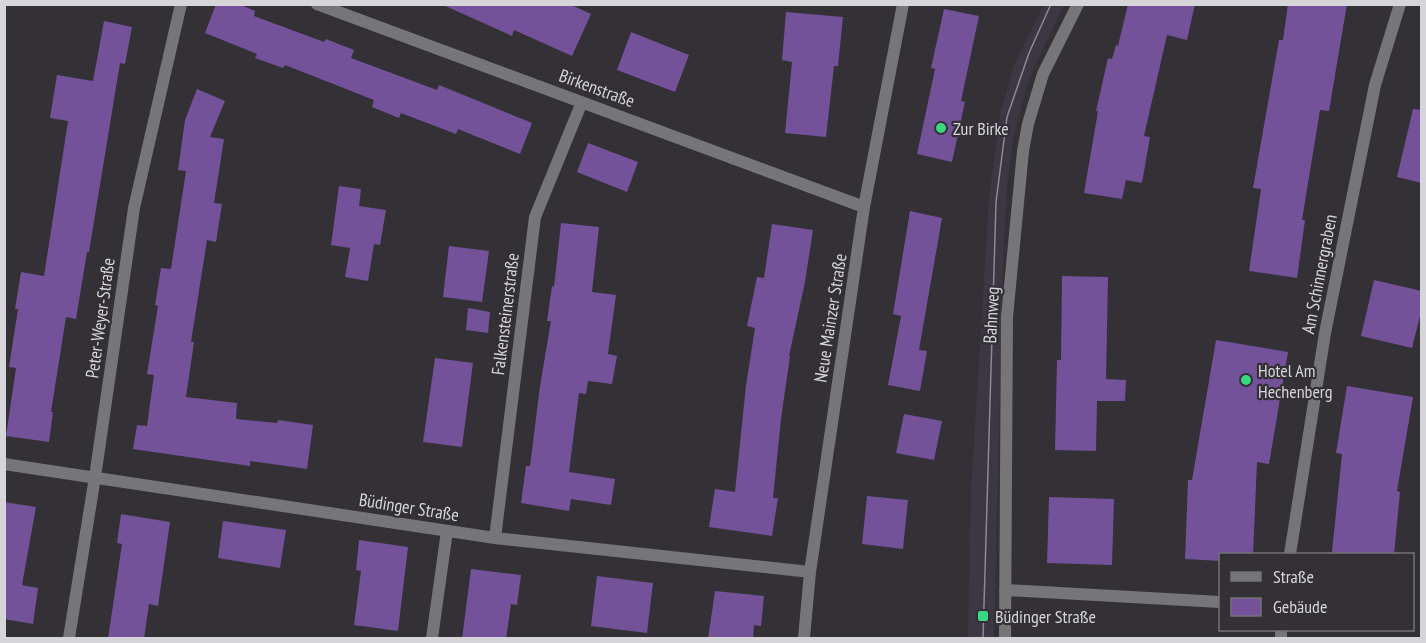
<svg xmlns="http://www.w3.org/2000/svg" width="1426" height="643" font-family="'PT Sans Narrow',sans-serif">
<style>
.built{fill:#3c3743}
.building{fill:#73529a}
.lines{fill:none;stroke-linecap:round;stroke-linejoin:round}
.minor{stroke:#767578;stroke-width:12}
.tram{stroke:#8d8b90;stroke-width:1.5}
.poi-dot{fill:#37d880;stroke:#333036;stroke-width:2}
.labels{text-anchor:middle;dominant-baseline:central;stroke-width:4.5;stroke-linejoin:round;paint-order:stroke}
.street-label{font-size:18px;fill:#d6d5d9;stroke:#333036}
.poi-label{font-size:18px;fill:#d6d5d9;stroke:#333036;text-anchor:start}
</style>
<rect width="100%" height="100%" fill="#333036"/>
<path class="built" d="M 1044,5 L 1064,5 L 1030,76 L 1014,135 L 1007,185 L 1003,261 L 994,638 L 968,638 L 971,492 L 989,198 L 1000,114 L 1015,62 Z"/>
<path class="building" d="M 216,4 L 239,4 L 255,11 L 254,16 L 324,42 L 326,39 L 354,50 L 351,58 L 437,90 L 439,85 L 532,123 L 520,154 L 458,129 L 456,134 L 401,113 L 399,118 L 372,107 L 374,100 L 285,65 L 283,68 L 255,58 L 257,54 L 205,33 Z
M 441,4 L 569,4 L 591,14 L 572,56 L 514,30 L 512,36 Z
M 1128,4 L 1195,4 L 1187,40 L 1167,35 L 1144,136 L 1150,137 L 1142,183 L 1126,180 L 1122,199 L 1084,193 L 1098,111 L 1096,111 L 1108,58 L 1112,59 L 1116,45 L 1118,46 Z
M 1288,4 L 1347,4 L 1329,111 L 1320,110 L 1302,220 L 1305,220 L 1297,278 L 1249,271 L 1261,189 L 1253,188 L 1279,40 L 1283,40 Z
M 944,9 L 979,16 L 961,101 L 965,102 L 952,162 L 917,154 L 935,69 L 931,68 Z
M 786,12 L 843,17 L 838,66 L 834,66 L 826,137 L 785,133 L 792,62 L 782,60 Z
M 104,21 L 132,27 L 125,64 L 120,63 L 89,252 L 87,252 L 76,319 L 66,317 L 51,412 L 53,412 L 49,442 L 6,436 L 16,368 L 9,367 L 18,309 L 15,309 L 21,272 L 44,276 L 68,121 L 50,118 L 57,75 L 93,81 Z
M 631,32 L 689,55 L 675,92 L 617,70 Z
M 197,89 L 225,101 L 210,137 L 224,139 L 214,203 L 222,204 L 216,242 L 207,240 L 191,342 L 194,342 L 186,397 L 237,403 L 236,419 L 277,423 L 278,420 L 313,425 L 307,469 L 250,461 L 250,466 L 133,449 L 137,425 L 147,426 L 154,375 L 147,374 L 158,306 L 155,305 L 161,268 L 171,269 L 186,171 L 178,170 L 185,120 Z
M 1413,109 L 1422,110 L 1422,183 L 1397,177 Z
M 588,143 L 638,162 L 627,192 L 577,172 Z
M 339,186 L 361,189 L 359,206 L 386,210 L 380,245 L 374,244 L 368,281 L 345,277 L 350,248 L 331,245 Z
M 910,211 L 942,218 L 919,350 L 927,351 L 920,391 L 888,385 L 901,316 L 893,314 Z
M 561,223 L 599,227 L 592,292 L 616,295 L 608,354 L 617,356 L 612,384 L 588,381 L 586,394 L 579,393 L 569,472 L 615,479 L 611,505 L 571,499 L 569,511 L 521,503 L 526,466 L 530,466 L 540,386 L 551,321 L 547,321 L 552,286 L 554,287 Z
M 772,224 L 813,230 L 805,282 L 789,356 L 790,356 L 781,419 L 773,498 L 778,498 L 772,536 L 709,527 L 715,489 L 735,492 L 746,385 L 755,328 L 747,326 L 757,277 L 764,278 Z
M 449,246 L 489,251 L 482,302 L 443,297 Z
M 1062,276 L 1108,277 L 1106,379 L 1126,380 L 1125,401 L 1097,401 L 1096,451 L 1055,450 L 1057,360 L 1061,360 Z
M 1374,280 L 1422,291 L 1422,308 L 1412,348 L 1361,336 Z
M 468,308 L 490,312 L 488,333 L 466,330 Z
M 1216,340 L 1288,352 L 1269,464 L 1257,462 L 1253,555 L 1221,555 L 1221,561 L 1185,559 L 1188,480 L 1192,480 Z
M 435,358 L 473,363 L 462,447 L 423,442 Z
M 1347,386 L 1413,397 L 1397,491 L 1400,492 L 1394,555 L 1354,555 L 1332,552 L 1342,454 L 1336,453 Z
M 904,414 L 942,421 L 934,460 L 896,453 Z
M 867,496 L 908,500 L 903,549 L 862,544 Z
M 1049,497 L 1114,499 L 1112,565 L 1047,563 Z
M 4,502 L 36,507 L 22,585 L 38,588 L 33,624 L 4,619 Z
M 121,514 L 170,522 L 158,606 L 149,604 L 144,639 L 108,639 L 122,544 L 117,543 Z
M 223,521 L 286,530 L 280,568 L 218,558 Z
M 359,540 L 408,547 L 398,631 L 354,625 L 361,571 L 356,570 Z
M 471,569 L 521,575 L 517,605 L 511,604 L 506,639 L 462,639 Z
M 597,576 L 653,583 L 647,633 L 591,626 Z
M 715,591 L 764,596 L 761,626 L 754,625 L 753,639 L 708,639 Z"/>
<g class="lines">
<path class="minor" d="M 317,4 L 864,207
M 4,464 L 495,538 L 810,572
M 495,538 L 535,217 L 582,102
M 1290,554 L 1325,333 L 1375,85 L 1400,4
M 1005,590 L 1220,602
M 69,638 L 95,477 L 134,208 L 181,4
M 432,638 L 447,531
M 804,638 L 810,572 L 864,207 L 903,4
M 1005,638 L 1007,317 L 1023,151 L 1028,124 L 1043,74 L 1078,4
M 1281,638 L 1281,630"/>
<path class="tram" d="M 983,638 L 996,202 L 1007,117 L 1029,53 L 1051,4"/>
</g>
<g class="poi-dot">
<circle cx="941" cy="128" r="6"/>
<circle cx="1246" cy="380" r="6"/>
<rect x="977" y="610" width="12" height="12" rx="3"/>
</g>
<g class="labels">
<g class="street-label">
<text transform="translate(597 88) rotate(20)">Birkenstraße</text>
<text transform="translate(1319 274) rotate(-79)">Am Schinnergraben</text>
<text transform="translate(505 314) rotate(-83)">Falkensteinerstraße</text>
<text transform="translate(991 315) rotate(-87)">Bahnweg</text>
<text transform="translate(100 318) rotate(-82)">Peter-Weyer-Straße</text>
<text transform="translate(830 318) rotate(-81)">Neue Mainzer Straße</text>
<text transform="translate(409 507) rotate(9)">Büdinger Straße</text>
</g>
<g class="poi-label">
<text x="953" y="128">Zur Birke</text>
<text x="1258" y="370">Hotel Am<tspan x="1258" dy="21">Hechenberg</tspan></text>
<text x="995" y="616">Büdinger Straße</text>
</g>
</g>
<rect width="1426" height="643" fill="none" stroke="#d6d5d9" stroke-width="12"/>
<rect x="1219" y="553" width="195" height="78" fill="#333036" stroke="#747277" stroke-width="1.5"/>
<rect x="1231" y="572" width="30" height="9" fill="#767578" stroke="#747277" stroke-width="1.5"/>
<text x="1273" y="583" font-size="18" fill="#d6d5d9">Straße</text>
<rect x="1231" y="598" width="30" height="18" fill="#73529a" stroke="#747277" stroke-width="1.5"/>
<text x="1273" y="613" font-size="18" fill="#d6d5d9">Gebäude</text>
</svg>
